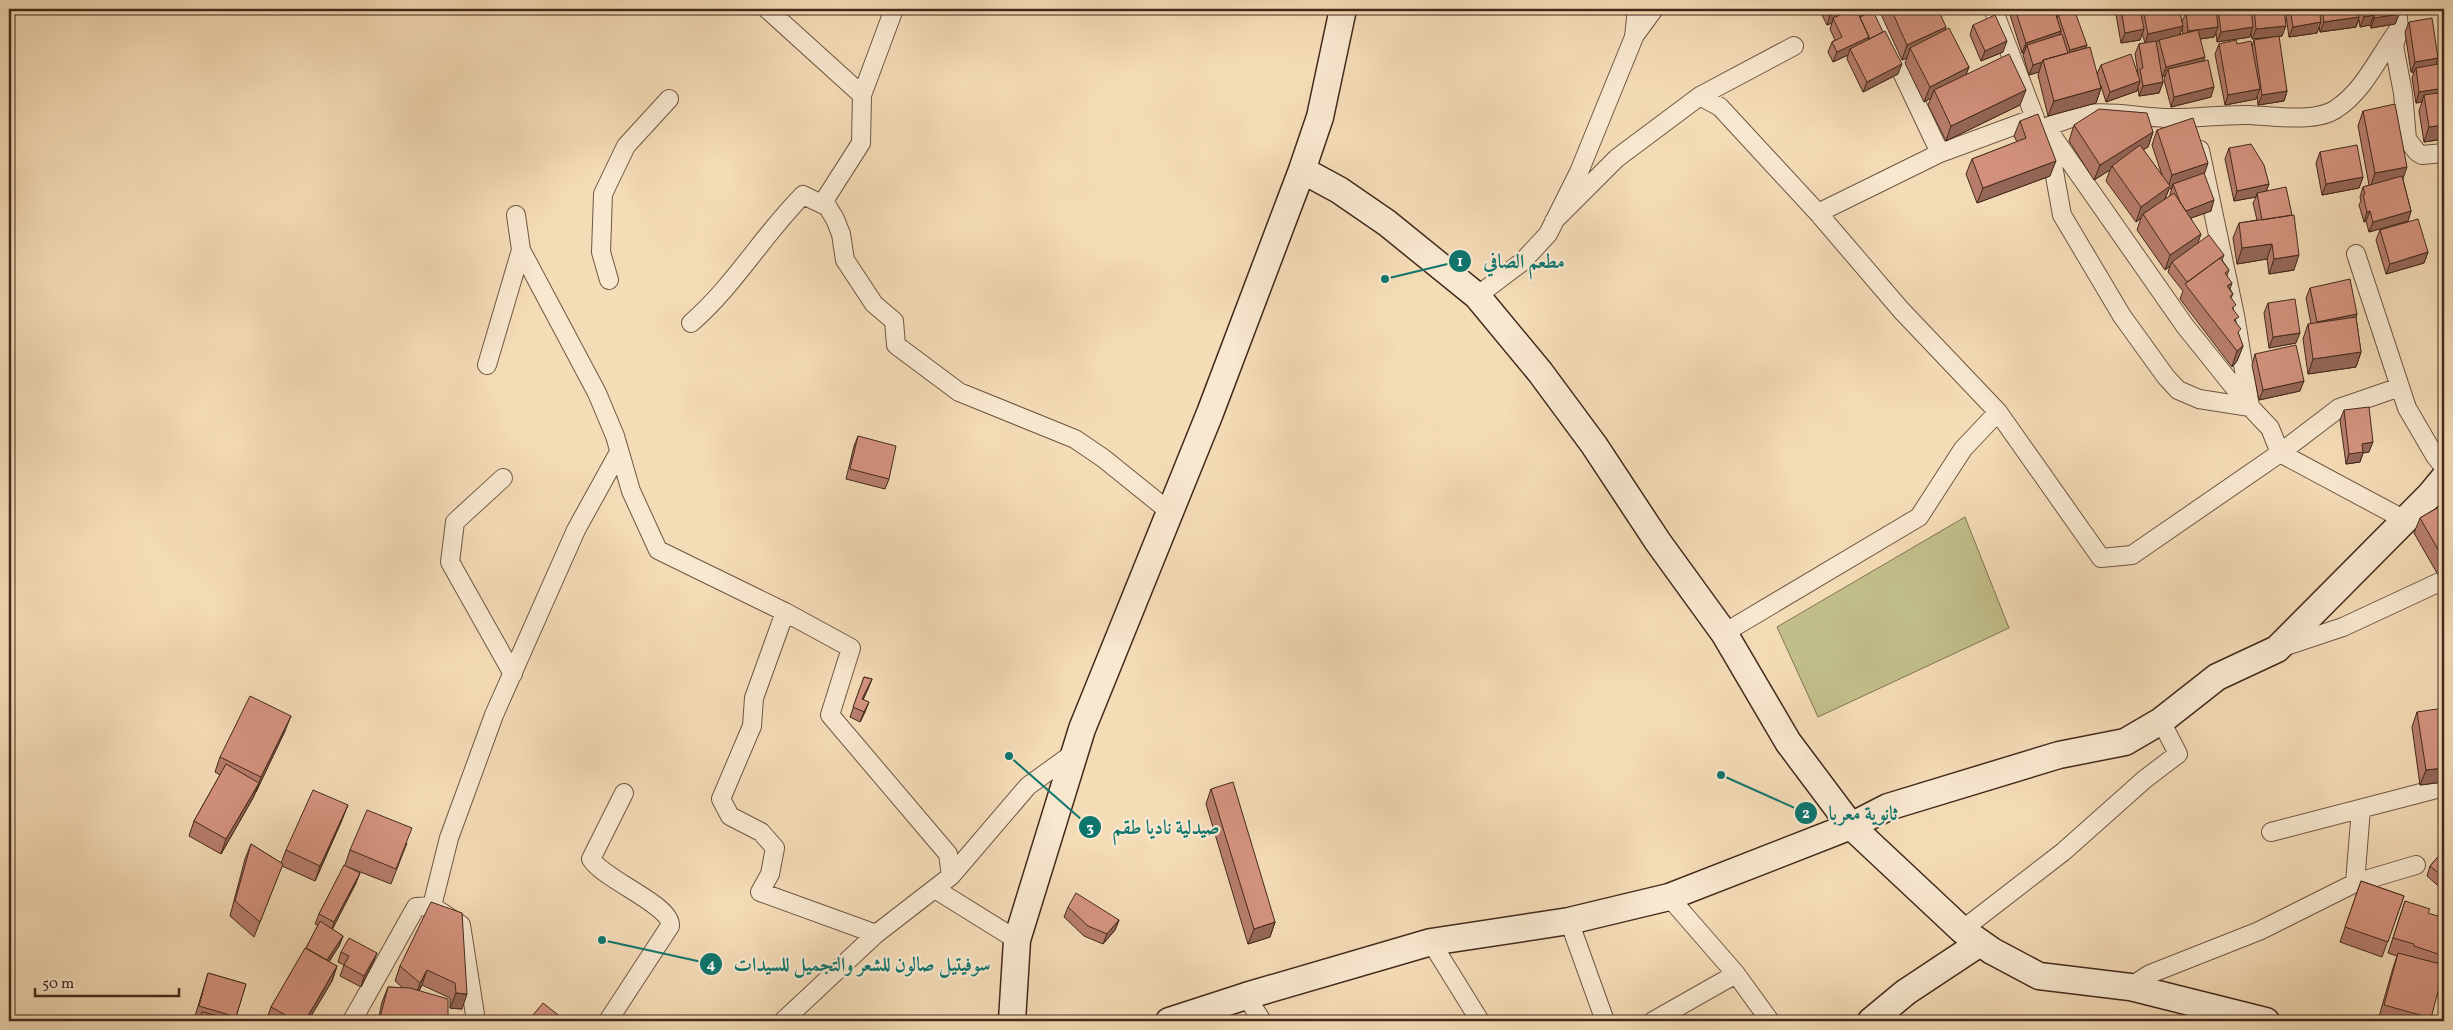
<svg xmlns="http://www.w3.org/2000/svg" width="2453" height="1030" font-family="Vollkorn,Amiri,serif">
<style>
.green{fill:#c1bf8a;stroke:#827453}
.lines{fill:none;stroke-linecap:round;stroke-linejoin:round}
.street-casing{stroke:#6f5643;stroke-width:20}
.secondary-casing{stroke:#43291c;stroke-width:29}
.street{stroke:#f8e8d0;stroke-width:18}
.secondary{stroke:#f8e8d0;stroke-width:26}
.wall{fill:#b77e6d;stroke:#43291c;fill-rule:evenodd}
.shaded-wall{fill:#956759;stroke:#43291c}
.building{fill:#d5937f;stroke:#43291c}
.leader{fill:none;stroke:#0f766e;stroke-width:2}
.callout-dot{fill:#0f766e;stroke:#f8e8d0;stroke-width:2}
.mark-label{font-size:15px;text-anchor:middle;font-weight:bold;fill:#fff}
.callout-label{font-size:20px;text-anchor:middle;font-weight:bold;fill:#0f766e;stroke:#f8e8d0;stroke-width:4.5;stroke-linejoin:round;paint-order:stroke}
</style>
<rect width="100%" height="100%" fill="#f4dcb7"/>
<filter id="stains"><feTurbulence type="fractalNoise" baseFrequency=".004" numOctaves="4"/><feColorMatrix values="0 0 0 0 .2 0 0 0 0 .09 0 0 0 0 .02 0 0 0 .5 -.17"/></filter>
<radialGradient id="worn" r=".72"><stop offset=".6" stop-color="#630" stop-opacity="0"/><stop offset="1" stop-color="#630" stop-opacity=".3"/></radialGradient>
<path class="green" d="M 1965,517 L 2009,628 L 1818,717 L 1777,627 Z"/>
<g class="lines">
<g class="street-casing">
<path id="street" d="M 767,9 L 862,95 L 861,143 L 824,201 L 835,219 L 841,234 L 845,260 L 874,304 L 894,321 L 896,345 L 959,392 L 1075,439 L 1103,458 L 1170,512
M 1872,9 L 1940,153
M 2397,9 L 2399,29 L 2394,46 L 2403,93 L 2407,139 L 2417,152 L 2422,155 L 2444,153
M 2399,29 C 2379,55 2365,90 2336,109 C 2316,123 2273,116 2250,115 C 2222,114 2194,119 2166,118 C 2139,117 2113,111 2086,114 C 2073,116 2059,123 2046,127 L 2062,215 L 2122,316 L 2166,377 L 2178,390 L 2199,399 L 2250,407 L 2270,428 L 2280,453 L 2405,520
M 1635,35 L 1654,9
M 862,95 L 894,9
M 1700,96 L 1794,46
M 2048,130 L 2185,326 L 2250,407 L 2235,315 L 2200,150
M 1818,213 L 1940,153 L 2035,118 L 1993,9
M 516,215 L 521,250 L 597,393 L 615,436 L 631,491 L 658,550 L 785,612 L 851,648 L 830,715 L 948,854 L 951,876
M 1554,221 L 1617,158 L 1700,96 L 1720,107 L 1818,213 L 1901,310 L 1998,412 L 2101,558 L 2132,555 L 2280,453 L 2339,408 L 2400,387
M 2356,254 L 2407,408 L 2435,456 L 2444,467
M 609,280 L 601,252 L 603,194 L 626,146 L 669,99
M 1477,296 L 1522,262 L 1548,234 L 1579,172 L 1634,37 L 1637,9
M 691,323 C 734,286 763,235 803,195 L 828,207
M 487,365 L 521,250
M 503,478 L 455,522 L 450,562 L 513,674
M 785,612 L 754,698 L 752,726 L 721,799 L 730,816 L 761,832 L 775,848 L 770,874 L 760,892 L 876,934
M 1724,633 L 1919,517 L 1963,449 L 1998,412
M 2283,647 L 2343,627 L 2444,580
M 2271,832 L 2444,787
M 2355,883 L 2361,809
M 935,889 L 1017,940
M 1669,897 L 1736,974 L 1770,1021
M 1569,921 L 1605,1021
M 1962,930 L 2063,852 L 2145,779 L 2178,754 L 2161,721
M 1431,942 L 1480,1021
M 2130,987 L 2150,974 L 2259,931 L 2355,883 L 2416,865
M 1246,996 L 1262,1021
M 352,1021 L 416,907 L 432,906
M 476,1021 L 461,925 L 432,906 L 449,838 L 494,715 L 576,530 L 619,452
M 608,1021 L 670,926 C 672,905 604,880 591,859 L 624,793
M 783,1021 L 876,934 L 951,876 L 1028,786 L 1075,752
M 1653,1021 L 1736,974"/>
</g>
<g class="secondary-casing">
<path id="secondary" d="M 1302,170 L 1339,190 L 1387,223 L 1477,296 L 1540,372 L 1594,445 L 1658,542 L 1724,633 L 1788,742 L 1851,826 L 1962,930 L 1992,951 L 2039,976 L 2130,987 L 2266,1021
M 1012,1021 L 1017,940 L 1082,729 L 1210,413 L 1302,170 L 1320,117 L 1343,9
M 1169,1021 L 1246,996 L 1431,942 L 1569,921 L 1669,897 L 1851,826 L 1888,807 L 2059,755 L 2125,742 L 2161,721 L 2217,677 L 2277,649 L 2430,495 L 2444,478
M 1871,1021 L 1906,992 L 1980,943"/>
</g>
<use href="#street" class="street"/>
<use href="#secondary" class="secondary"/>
</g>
<path class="wall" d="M 1819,9 L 1873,9 L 1871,12 L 1898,74 L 1863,92 L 1847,59 L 1848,55 L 1833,62 L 1828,52 L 1832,42 L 1835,40 L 1830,29 L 1832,23 L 1827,25 Z
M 1880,9 L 1938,9 L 1945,30 L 1969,67 L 1966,74 L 2020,105 L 1946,141 L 1928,105 L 1931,98 L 1924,102 L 1905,63 L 1907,58 L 1902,60 L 1879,10 Z
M 2006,9 L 2054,9 L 2057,18 L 2058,14 L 2087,45 L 2085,49 L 2097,74 L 2101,65 L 2138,74 L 2138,73 L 2135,54 L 2139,44 L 2145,43 L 2142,33 L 2140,40 L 2121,43 L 2115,9 L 2179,9 L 2182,22 L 2186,12 L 2211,9 L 2284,9 L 2282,36 L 2252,39 L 2251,32 L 2250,37 L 2217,42 L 2216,33 L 2214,37 L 2200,39 L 2203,61 L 2211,97 L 2171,107 L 2164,80 L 2165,76 L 2162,77 L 2163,82 L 2159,93 L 2139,96 L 2138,88 L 2137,91 L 2106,102 L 2101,86 L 2101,88 L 2096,103 L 2048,116 L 2038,75 L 2039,72 L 2029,75 L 2023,55 L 2024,53 L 2022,53 L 2010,15 L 2011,11 L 2008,12 ZM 2182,27 L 2183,34 L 2180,35 Z
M 2285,9 L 2358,9 L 2358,11 L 2359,9 L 2398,9 L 2399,14 L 2395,24 L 2371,28 L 2370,25 L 2360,27 L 2359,19 L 2356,27 L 2320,32 L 2319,26 L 2317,33 L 2289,37 Z
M 2409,22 L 2438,58 L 2436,65 L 2444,139 L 2424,142 L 2419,111 L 2422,102 L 2416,103 L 2412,78 L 2414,72 L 2411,72 L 2405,32 Z
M 1973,25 L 2003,52 L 1981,61 L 1970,35 Z
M 2254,40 L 2287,91 L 2284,101 L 2258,105 L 2257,96 L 2256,99 L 2225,105 L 2215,54 L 2219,44 L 2237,44 L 2252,46 Z
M 2363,111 L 2403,180 L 2411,211 L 2408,221 L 2369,232 L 2366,221 L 2364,222 L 2359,205 L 2361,201 L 2360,197 L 2363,187 L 2369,185 L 2358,126 Z
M 2020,121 L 2050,176 L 1977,203 L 1966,174 L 1972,159 L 2017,142 L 2014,136 Z
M 2074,125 L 2153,132 L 2148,147 L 2143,150 L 2162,175 L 2152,145 L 2157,130 L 2204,173 L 2211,211 L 2191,218 L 2198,243 L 2224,255 L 2222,260 L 2229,270 L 2227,275 L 2230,289 L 2233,294 L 2231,298 L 2239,336 L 2243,346 L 2237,361 L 2232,367 L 2180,299 L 2183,291 L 2168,272 L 2170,266 L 2165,270 L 2137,230 L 2141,218 L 2136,222 L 2106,181 L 2110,170 L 2094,180 L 2069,141 ZM 2172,188 L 2170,194 L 2170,196 L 2165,199 L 2169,189 Z
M 2229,148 L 2269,184 L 2266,191 L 2294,270 L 2269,274 L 2267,259 L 2237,264 L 2233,238 L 2239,223 L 2257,220 L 2253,203 L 2256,197 L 2234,201 L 2225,159 Z
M 2320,152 L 2363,177 L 2359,188 L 2322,195 L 2316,163 Z
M 2380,230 L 2428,252 L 2424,263 L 2386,274 L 2376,240 Z
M 2310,288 L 2357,314 L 2356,317 L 2361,352 L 2356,367 L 2308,374 L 2303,339 L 2308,324 L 2311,324 L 2306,298 Z
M 2268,303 L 2296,343 L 2269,348 L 2264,313 Z
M 2255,354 L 2300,391 L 2259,400 L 2252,365 Z
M 2344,410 L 2369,452 L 2363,453 L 2360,462 L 2346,464 L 2340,420 Z
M 858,436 L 889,479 L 885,489 L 846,479 L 854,446 Z
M 2444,495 L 2444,578 L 2441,580 L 2414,533 L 2420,518 L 2440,506 Z
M 864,677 L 872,679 L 863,699 L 865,712 L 860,722 L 850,717 Z
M 2417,712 L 2444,782 L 2420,785 L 2412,727 Z
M 285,731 L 253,798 L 221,854 L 189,836 L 194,821 L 220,775 L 215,772 L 220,757 Z
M 1211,789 L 1275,922 L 1270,937 L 1248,944 L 1206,804 Z
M 342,820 L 315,881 L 282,866 L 254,937 L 230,916 L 245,859 L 251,844 L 281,863 L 286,850 Z
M 407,843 L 391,884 L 345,866 L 356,883 L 332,929 L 343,936 L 339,946 L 329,962 L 337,966 L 332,981 L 308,1021 L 266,1021 L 271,1007 L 306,948 L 318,925 L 315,924 L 319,914 L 345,865 L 350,850 Z
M 2444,850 L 2444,891 L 2427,876 L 2430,866 Z
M 2361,881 L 2404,896 L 2382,957 L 2340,942 Z
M 2405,901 L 2428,913 L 2444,944 L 2438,963 L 2431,1018 L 2430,1021 L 2383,1021 L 2378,1020 L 2393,968 L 2397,956 L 2388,953 Z
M 1068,907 L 1119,920 L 1115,930 L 1103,944 L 1084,936 L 1064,917 Z
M 462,913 L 462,1009 L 450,1008 L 450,998 L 422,985 L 419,991 L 448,1021 L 378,1021 L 382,1002 L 388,987 L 403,988 L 395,981 L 400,966 Z
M 341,952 L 373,963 L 361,987 L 340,976 L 344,965 L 338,962 Z
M 208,973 L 246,984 L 235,1020 L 239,1021 L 199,1021 L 200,1018 L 195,1016 Z"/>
<path class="shaded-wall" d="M 1843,9 L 1852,9 L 1850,14 L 1833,18 L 1832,23 L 1827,25 L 1830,15 Z
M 1862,9 L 1873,9 L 1871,12 L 1855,21 L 1859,10 Z
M 2009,9 L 2012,9 L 2011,11 L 2008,12 Z
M 2095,9 L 2105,9 L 2094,11 Z
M 2403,9 L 2417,9 L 2402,11 Z
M 2399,14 L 2395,24 L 2371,28 L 2374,18 Z
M 2374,15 L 2370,25 L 2360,27 L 2364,17 Z
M 2359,17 L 2356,27 L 2320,32 L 2324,22 Z
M 2321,22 L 2317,33 L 2289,37 L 2293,27 Z
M 2183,26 L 2179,36 L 2145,44 L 2148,34 Z
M 2286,26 L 2282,36 L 2252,39 L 2256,29 Z
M 1946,27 L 1941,42 L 1910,48 L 1907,58 L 1902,60 L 1907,45 Z
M 2218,27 L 2214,37 L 2184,41 L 2188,31 Z
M 2253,27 L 2250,37 L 2217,42 L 2221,32 Z
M 2144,29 L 2140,40 L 2121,43 L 2125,33 Z
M 2061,31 L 2058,41 L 2027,45 L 2024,53 L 2022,53 L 2026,43 Z
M 1869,37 L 1865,47 L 1850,49 L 1848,55 L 1833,62 L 1837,52 Z
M 2007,41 L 2003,52 L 1981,61 L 1985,51 Z
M 2087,45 L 2083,55 L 2067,60 L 2070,50 Z
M 2205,57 L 2201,67 L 2168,69 L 2165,76 L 2162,77 L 2166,67 Z
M 2438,58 L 2435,68 L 2416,68 L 2414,72 L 2411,72 L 2415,62 Z
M 2042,62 L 2039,72 L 2029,75 L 2033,65 Z
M 1902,64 L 1898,74 L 1863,92 L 1867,82 Z
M 1969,67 L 1963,82 L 1934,90 L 1931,98 L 1924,102 L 1930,87 Z
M 2140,81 L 2137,91 L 2106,102 L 2110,92 Z
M 2163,82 L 2159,93 L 2139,96 L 2143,86 Z
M 2214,87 L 2211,97 L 2171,107 L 2174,97 Z
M 2101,88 L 2096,103 L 2048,116 L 2054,101 Z
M 2444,88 L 2444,98 L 2424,95 L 2422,102 L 2416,103 L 2419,92 Z
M 2260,89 L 2256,99 L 2225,105 L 2228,95 Z
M 2026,90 L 2020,105 L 1946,141 L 1951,126 Z
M 2287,91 L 2284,101 L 2258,105 L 2262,95 Z
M 2444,125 L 2444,139 L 2424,142 L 2429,127 Z
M 2153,132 L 2148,147 L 2113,168 L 2112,166 L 2110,170 L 2094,180 L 2100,165 Z
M 2056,161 L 2050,176 L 1977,203 L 1983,188 Z
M 2208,163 L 2203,178 L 2173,184 L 2172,188 L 2169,189 L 2164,201 L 2143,214 L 2141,218 L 2136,222 L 2141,207 L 2168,187 L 2172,175 Z
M 2407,167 L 2402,182 L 2370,188 L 2375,173 Z
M 2363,177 L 2359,188 L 2322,195 L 2326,184 Z
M 2269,184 L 2265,195 L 2257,193 L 2256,197 L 2234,201 L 2237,191 Z
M 2214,200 L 2211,211 L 2180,222 L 2183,212 Z
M 2370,211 L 2366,221 L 2364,222 L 2367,212 Z
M 2411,211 L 2408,221 L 2369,232 L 2373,222 Z
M 2201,234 L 2196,249 L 2172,262 L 2170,266 L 2165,270 L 2170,255 Z
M 2272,244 L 2267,259 L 2237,264 L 2242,248 Z
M 2428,252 L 2424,263 L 2386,274 L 2390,264 Z
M 2299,255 L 2294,270 L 2269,274 L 2274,259 Z
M 2232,283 L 2227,298 L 2227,286 Z
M 2357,314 L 2353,324 L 2317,322 Z
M 2300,333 L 2296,343 L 2269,348 L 2273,337 Z
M 2243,346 L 2237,361 L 2232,367 L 2237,351 Z
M 2361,352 L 2356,367 L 2308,374 L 2313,359 Z
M 2304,381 L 2300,391 L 2259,400 L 2263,390 Z
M 2373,442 L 2369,452 L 2363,453 L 2360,462 L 2346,464 L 2349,454 L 2362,444 Z
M 2444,572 L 2444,578 L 2441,580 Z
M 872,679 L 868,689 L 859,709 L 862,699 Z
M 869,702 L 865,712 L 860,722 L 864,712 Z
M 291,716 L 285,731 L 256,792 L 261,777 Z
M 2444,768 L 2444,782 L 2420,785 L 2426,770 Z
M 259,783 L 253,798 L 221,854 L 226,839 Z
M 348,805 L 342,820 L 315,881 L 320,866 Z
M 360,873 L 356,883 L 331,932 L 334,922 Z
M 1119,920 L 1115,930 L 1103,944 L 1107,934 Z
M 1275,922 L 1270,937 L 1248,944 L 1254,929 Z
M 343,936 L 339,946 L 321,973 L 325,963 Z
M 377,953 L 373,963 L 361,987 L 364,976 Z
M 337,966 L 332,981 L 308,1021 L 305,1021 Z
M 427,970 L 422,985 L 415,998 L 420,983 Z
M 456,993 L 467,994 L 462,1009 L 450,1008 Z"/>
<path class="building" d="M 1827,9 L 1843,9 L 1830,15 Z
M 1854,9 L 1856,9 L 1869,37 L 1837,52 L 1832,42 L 1842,37 L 1833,18 Z
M 1891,9 L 1938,9 L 1946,27 L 1907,45 Z
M 2015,9 L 2054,9 L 2061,31 L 2026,43 Z
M 2074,9 L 2087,45 L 2070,50 L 2058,14 Z
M 2121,9 L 2140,9 L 2144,29 L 2125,33 Z
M 2143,9 L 2179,9 L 2183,26 L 2148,34 Z
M 2211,9 L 2216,9 L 2218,27 L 2188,31 L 2186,12 Z
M 2218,9 L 2251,9 L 2253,27 L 2221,32 Z
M 2254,9 L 2284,9 L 2286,26 L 2256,29 Z
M 2290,9 L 2319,9 L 2321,22 L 2293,27 Z
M 2322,9 L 2358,9 L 2359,17 L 2324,22 Z
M 2362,9 L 2398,9 L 2399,14 L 2374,18 L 2374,15 L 2364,17 Z
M 1873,11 L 1883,32 L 1869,39 L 1869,37 L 1860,17 Z
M 1995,15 L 2007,41 L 1985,51 L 1973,25 Z
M 2432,18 L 2438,58 L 2415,62 L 2409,22 Z
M 1949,28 L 1969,67 L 1930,87 L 1910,48 Z
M 2198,30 L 2205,57 L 2166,67 L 2159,40 Z
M 1885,31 L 1902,64 L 1867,82 L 1850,49 Z
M 2062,34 L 2068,53 L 2043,60 L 2042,62 L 2033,65 L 2027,45 Z
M 2279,36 L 2287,91 L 2262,95 L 2254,40 Z
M 2236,40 L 2237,44 L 2251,41 L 2260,89 L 2228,95 L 2219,44 Z
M 2156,41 L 2163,82 L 2143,86 L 2140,69 L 2143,68 L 2139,44 Z
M 2090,47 L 2101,88 L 2054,101 L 2043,60 Z
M 2009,54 L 2026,90 L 1951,126 L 1934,90 Z
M 2131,54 L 2140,81 L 2110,92 L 2101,65 Z
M 2208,60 L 2214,87 L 2174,97 L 2168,69 Z
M 2444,63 L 2444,88 L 2419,92 L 2416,68 Z
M 2444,92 L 2444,125 L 2429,127 L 2424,95 Z
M 2395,104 L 2407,167 L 2375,173 L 2363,111 Z
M 2099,109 L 2147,113 L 2153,132 L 2100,165 L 2074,125 Z
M 2038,114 L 2056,161 L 1983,188 L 1972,159 L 2026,138 L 2020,121 Z
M 2193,118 L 2208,163 L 2172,175 L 2157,130 Z
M 2251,144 L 2264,165 L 2269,184 L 2237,191 L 2229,148 Z
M 2140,145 L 2170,186 L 2141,207 L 2112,166 Z
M 2357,145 L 2363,177 L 2326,184 L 2320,152 Z
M 2204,173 L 2214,200 L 2186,211 L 2180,202 L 2173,184 Z
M 2402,176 L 2411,211 L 2373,222 L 2370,211 L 2367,212 L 2363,195 L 2365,194 L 2363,187 Z
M 2286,187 L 2292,215 L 2262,220 L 2257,193 Z
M 2174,193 L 2201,234 L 2170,255 L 2143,214 Z
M 2294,215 L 2299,255 L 2274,259 L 2272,244 L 2242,248 L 2239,223 Z
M 2418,219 L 2428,252 L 2390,264 L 2380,230 Z
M 2209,235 L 2224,255 L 2187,282 L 2172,262 Z
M 2220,258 L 2229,270 L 2225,273 L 2232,283 L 2227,286 L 2233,294 L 2230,296 L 2236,305 L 2232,308 L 2239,317 L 2234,320 L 2241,329 L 2238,332 L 2243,346 L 2237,351 L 2185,284 Z
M 2350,279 L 2357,314 L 2317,322 L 2310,288 Z
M 2295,299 L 2300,333 L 2273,337 L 2268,303 Z
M 2356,317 L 2361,352 L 2313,359 L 2308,324 Z
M 2296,345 L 2304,381 L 2263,390 L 2255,354 Z
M 2369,407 L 2373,442 L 2362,444 L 2363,452 L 2349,454 L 2344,410 Z
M 858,436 L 896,446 L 889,479 L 850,469 Z
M 2444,504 L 2444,560 L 2420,518 Z
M 864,677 L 872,679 L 862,699 L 869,702 L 864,712 L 853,707 Z
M 250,696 L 291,716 L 261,777 L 220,757 Z
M 2444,708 L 2444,768 L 2426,770 L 2417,712 Z
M 226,764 L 259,783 L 226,839 L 194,821 Z
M 1233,782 L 1275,922 L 1254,929 L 1211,789 Z
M 313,790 L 348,805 L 320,866 L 286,850 Z
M 367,810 L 412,828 L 396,869 L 350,850 Z
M 251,844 L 283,864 L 260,922 L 235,901 Z
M 2444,850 L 2444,878 L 2430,866 Z
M 344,865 L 360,873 L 334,922 L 319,914 Z
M 2361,881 L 2404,896 L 2388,942 L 2345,927 Z
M 1076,893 L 1119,920 L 1107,934 L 1088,926 L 1068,907 Z
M 2405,901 L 2430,909 L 2428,913 L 2444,918 L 2444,944 L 2441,955 L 2414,946 L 2414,944 L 2393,938 Z
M 431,902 L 462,913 L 467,994 L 456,993 L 455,983 L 427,970 L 420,983 L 400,966 Z
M 320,921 L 343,936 L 327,960 L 306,948 Z
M 349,938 L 377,953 L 364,976 L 344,965 L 349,956 L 341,952 Z
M 305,948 L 337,966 L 305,1021 L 296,1021 L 271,1007 Z
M 2398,953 L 2444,965 L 2444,969 L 2431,1018 L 2384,1005 Z
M 208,973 L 246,984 L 236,1017 L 199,1006 Z
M 388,987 L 410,988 L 448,999 L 448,1021 L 379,1021 Z
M 543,1003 L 566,1021 L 528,1021 Z
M 202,1012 L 239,1021 L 200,1021 Z
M 2220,1018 L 2232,1021 L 2219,1021 Z"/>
<path class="leader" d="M1385 279L1460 261M1721 775L1806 813M1009 756L1090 827M602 940L711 964"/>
<g class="callout-dot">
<circle cx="1385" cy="279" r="5"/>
<circle cx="1721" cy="775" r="5"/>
<circle cx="1009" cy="756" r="5"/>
<circle cx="602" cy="940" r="5"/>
<circle cx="1460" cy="261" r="12"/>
<circle cx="1806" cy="813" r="12"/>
<circle cx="1090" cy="827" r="12"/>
<circle cx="711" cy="964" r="12"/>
</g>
<g class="mark-label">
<text x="1460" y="266">1</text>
<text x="1806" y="818">2</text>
<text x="1090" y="832">3</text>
<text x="711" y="969">4</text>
</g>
<g class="callout-label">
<text x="1524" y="268">مطعم الصافي</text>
<text x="1863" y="820">ثانوية معربا</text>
<text x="1166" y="834">صيدلية ناديا طقم</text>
<text x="862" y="971">سوفيتيل صالون للشعر والتجميل للسيدات</text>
</g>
<rect width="2453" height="1030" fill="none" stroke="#f4dcb7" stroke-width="30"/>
<rect x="10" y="10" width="2433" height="1010" fill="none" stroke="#43291c" stroke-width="2.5"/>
<rect x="15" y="15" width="2423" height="1000" fill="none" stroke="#43291c"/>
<path d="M35 988v8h144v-8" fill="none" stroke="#43291c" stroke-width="2.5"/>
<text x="42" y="988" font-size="15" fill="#43291c" stroke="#f8e8d0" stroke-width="4" paint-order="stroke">50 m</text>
<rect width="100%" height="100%" filter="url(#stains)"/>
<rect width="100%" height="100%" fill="url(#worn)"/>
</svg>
